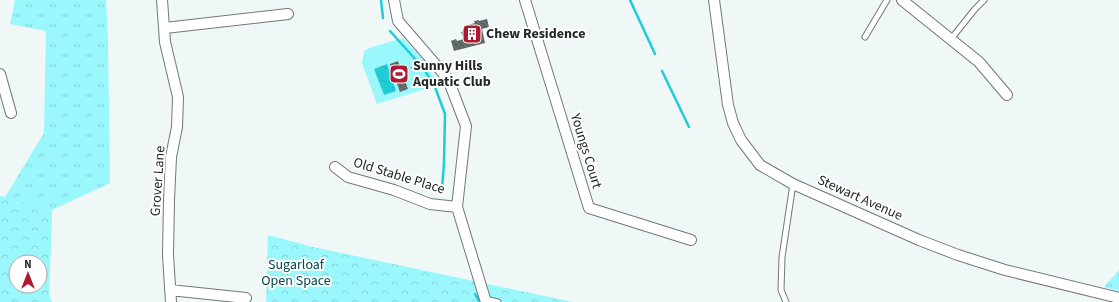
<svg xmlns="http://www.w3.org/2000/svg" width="1119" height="302" font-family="'Source Sans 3',sans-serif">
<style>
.grass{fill:url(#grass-tufts);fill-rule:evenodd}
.forest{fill:url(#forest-crowns);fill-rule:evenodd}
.garden{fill:#9af8fd}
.water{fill:url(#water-ripples)}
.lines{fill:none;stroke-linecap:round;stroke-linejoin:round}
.stream{stroke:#20cdd5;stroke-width:2.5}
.building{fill:url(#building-back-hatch)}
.service-casing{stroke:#727879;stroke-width:7}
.minor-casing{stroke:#727879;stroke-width:12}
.path{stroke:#838888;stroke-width:1.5;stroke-dasharray:2 3;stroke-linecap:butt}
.service{stroke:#fff;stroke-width:5}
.minor{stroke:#fff;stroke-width:10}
.labels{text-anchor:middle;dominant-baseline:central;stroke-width:4;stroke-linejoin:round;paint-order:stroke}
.poi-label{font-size:14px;font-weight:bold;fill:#242727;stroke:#fff;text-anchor:start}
.street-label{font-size:14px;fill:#242727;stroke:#fff}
.park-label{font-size:14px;fill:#00494d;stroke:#fff}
</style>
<defs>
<pattern id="grass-tufts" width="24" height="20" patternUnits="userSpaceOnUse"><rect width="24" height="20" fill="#9af8fd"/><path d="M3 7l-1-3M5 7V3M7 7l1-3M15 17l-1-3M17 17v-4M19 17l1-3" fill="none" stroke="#85d5d9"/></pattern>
<pattern id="forest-crowns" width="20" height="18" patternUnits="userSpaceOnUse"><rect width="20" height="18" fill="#9af8fd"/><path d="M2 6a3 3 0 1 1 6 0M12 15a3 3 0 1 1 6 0" fill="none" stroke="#85d5d9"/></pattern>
<pattern id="water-ripples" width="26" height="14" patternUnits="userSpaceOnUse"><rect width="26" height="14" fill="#20cdd5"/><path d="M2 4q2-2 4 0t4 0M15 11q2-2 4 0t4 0" fill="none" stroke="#1db0b7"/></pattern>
<pattern id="building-back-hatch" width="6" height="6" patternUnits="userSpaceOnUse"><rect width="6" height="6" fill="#5f6565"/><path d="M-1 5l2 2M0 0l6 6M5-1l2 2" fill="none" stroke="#767b7b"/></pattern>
</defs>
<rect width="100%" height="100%" fill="#eff7f7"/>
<path class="grass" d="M 15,0 L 106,0 L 108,40 L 110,183 L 52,210 L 49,296 L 52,302 L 0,302 L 0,196 L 5,197 L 44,133 L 46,31 L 10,24 ZM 16,262 L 40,262 L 40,286 L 16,286 Z
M 1119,270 L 1119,291 L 1104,287 Z"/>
<path class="forest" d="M 0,196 L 52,210 L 49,296 L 52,302 L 0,302 ZM 16,262 L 40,262 L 40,286 L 16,286 Z
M 268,235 L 313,247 L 573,302 L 266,302 Z"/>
<path class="garden" d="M 403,38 L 424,60 L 439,85 L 377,104 L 362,63 L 364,51 L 372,47 Z"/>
<path class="water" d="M 387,64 L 396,91 L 384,95 L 374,69 Z"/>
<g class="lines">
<path class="stream" d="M 381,0 L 383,18
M 630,0 L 655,54
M 390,31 L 424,69 L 435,87 L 445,114 L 444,163 L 442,189
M 662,71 L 689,127
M 475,294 L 480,302"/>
</g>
<path class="building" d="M 487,19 L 489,27 L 482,29 L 485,43 L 454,51 L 451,41 L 456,39 L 457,41 L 464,39 L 461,32 L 466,30 L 464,26 L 475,23 L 474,21 L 479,20 L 479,21 Z
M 398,61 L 408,89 L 400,92 L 390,64 Z"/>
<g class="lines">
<g class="service-casing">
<path id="service" d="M 865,37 L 887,0
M 951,39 L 975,9 L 984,0
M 485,299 L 498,302
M 786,302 L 781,290 L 782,257 L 793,184"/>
</g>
<g class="minor-casing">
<path id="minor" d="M 162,0 L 165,42 L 178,97 L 177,127 L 171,157 L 169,200 L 168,255 L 171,302
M 394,0 L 398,21 L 448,79 L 466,126 L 457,207 L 485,299
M 525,0 L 589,208 L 691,240
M 714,0 L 728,105 L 733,123 L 741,140 L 760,165 L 793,184 L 919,240 L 958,255 L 1005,270 L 1119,298
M 902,0 L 979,62 L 1007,95
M 165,28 L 288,14
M 0,74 L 11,113
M 335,167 L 348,177 L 394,190 L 430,204 L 457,207
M 170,290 L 246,298"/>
</g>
<path class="path" d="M 401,71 L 417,66 L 422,63"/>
<use href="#service" class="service"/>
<use href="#minor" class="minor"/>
</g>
<defs>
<g id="building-square" transform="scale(1)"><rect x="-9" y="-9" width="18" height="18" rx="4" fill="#ad1930" stroke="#fff"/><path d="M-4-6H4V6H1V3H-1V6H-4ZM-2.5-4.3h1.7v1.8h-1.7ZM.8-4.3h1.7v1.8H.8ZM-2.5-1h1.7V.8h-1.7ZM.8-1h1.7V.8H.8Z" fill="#fff"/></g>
<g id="stadium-square" transform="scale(1)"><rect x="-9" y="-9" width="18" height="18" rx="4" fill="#ad1930" stroke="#fff"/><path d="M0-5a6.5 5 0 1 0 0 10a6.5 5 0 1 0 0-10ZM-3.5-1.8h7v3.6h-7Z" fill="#fff"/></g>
</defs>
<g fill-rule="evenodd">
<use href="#building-square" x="472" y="34"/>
<use href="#stadium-square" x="399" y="74"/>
</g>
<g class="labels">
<g class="poi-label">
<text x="486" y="34">Chew Residence</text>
<text x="413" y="66">Sunny Hills<tspan x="413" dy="16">Aquatic Club</tspan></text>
</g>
<g class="street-label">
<text transform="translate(586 151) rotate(73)">Youngs Court</text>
<text transform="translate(399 176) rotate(17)">Old Stable Place</text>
<text transform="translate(158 181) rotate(-86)">Grover Lane</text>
<text transform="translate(860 198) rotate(24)">Stewart Avenue</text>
</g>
<g class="park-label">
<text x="296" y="265">Sugarloaf<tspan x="296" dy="16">Open Space</tspan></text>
</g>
</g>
<g transform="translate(28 274)"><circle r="19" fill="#ffffff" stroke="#a7a9a9"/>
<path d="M0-3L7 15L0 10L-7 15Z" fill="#ad1930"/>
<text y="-6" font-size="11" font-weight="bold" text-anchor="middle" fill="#242727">N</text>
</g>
</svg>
